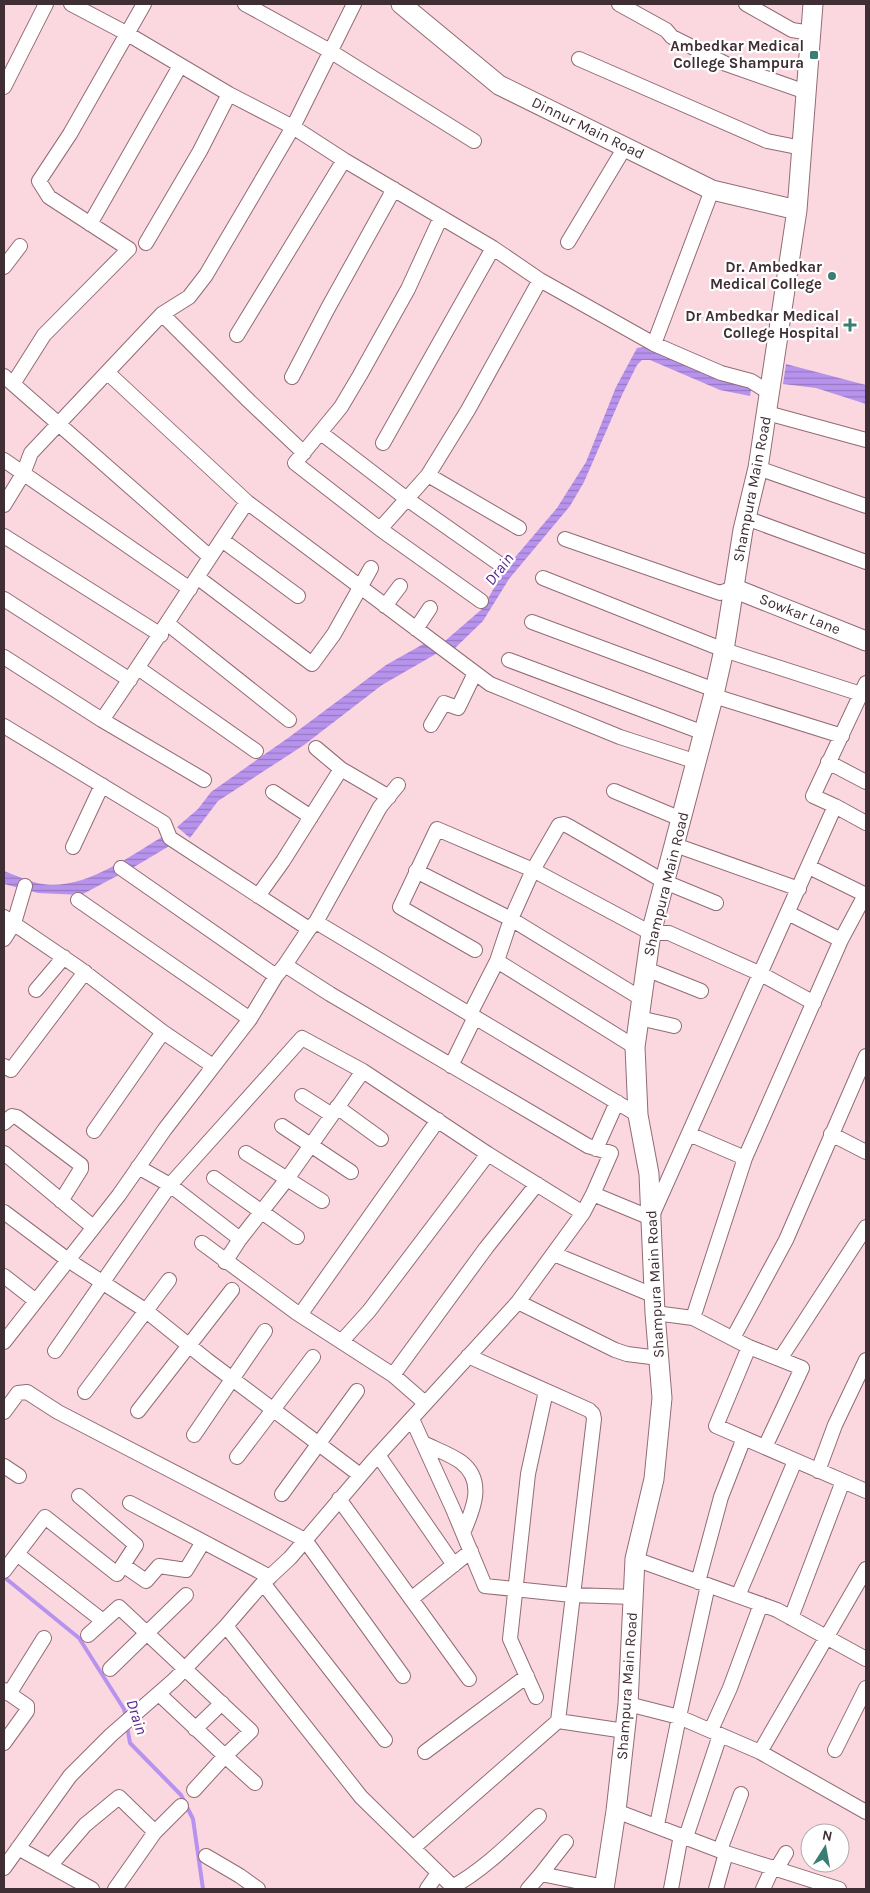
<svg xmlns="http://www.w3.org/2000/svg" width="870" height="1893" font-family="Karla,sans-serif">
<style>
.water{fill:url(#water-rules)}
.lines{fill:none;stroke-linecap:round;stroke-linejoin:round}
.stream{stroke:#b893ed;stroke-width:4}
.street-casing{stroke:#926b75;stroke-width:16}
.secondary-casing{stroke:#926b75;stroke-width:21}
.street{stroke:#fff;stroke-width:14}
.secondary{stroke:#fff;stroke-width:19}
.poi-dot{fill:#387e73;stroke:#fff;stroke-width:2}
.labels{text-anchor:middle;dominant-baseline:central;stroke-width:4.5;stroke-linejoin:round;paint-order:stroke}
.poi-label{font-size:15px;font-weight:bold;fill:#3f2e33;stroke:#fff;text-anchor:end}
.street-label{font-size:15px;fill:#3f2e33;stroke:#fff}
.water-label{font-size:16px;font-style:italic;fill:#59258d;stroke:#fff}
</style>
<defs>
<pattern id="water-rules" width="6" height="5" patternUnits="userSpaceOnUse" patternTransform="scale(1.25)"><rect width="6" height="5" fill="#b893ed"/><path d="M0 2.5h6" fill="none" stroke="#9778c1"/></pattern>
</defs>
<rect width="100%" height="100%" fill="#fbd8e0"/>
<path class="water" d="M 644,347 L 663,352 L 712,376 L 727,382 L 752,384 L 750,396 L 720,390 L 650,360 L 642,360 L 637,365 L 622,395 L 584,482 L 570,506 L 509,579 L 483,621 L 454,649 L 445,641 L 482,609 L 505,569 L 557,508 L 586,462 L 616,387 L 637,348 Z
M 786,364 L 866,385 L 866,404 L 816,388 L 783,384 Z
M 427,642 L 441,651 L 382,685 L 304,745 L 218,801 L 190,838 L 177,827 L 198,809 L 211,792 L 288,738 L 386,665 Z
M 162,837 L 171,845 L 134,867 L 81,895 L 38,893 L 4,884 L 4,871 C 15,875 26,880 37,883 C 80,893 127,858 162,837 Z"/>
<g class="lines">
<path class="stream" d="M 4,1577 L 79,1638 L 124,1709 L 126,1717
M 127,1726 L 130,1743 L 181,1795 L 193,1819 L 203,1889"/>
<g class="street-casing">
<path id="street" d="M 71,4 L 126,33 L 229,94 L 293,127 L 344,160 L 493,248 L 540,280 L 654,344 L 712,190
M 245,4 L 330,51 L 474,141
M 619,4 L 666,30 L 672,37 L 726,64 L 806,92
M 746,4 L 792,30 L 811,33
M 579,59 L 767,141 L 802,148
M 4,87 L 46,4
M 441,217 L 408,289 L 360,375 L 341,407 L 295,463 L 380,529 L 481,601
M 90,224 L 180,66
M 568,242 L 625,147
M 146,243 L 200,151 L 229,94
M 4,267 L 20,246
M 162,314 L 249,401 L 304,453
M 237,335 L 344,160
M 654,344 L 721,373 L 751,381 L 770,393
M 108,373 L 247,502 L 490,684 L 620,737 L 697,762
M 4,376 L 210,557
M 292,377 L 328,308 L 394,189
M 13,384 L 44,335 L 129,249 L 49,197 L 39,181 L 70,134 L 144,4
M 767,413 L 866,440
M 321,433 L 407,499 L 501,565
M 383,443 L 493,248
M 4,460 L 190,589
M 758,468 L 866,506
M 428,475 L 519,528
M 4,505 L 23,474 L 31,453 L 162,314 L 189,297 L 206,275 L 293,127 L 354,4
M 746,518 L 866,562
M 380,529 L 428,475 L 468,410 L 540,280
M 4,536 L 161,635
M 565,539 L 720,593 L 733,588
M 222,540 L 298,596
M 197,577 L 312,664 L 334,634 L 371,568
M 543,578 L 724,650 L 861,694
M 4,599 L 130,680
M 385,606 L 400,586
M 532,622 L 715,690
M 168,624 L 289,720
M 416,629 L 430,608
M 4,657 L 102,720 L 204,780
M 509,660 L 704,733
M 138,668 L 256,751
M 714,696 L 842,736
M 102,720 C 152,648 198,574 247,502
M 431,725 L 444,703 L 458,708 L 475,673
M 4,726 L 164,823 L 170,838 L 309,929
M 316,748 L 341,769 L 389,797
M 828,762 L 866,782
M 614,791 L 681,819
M 273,792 L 311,817
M 835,806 L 866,823
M 675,845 L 799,889
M 73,847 L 102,785
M 809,867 L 866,895
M 121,868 L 276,976
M 416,871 L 511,919 L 642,999
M 258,896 L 283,861 L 341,769
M 78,900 L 250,1019
M 788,913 L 841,940
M 4,917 L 79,968 L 163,1032 L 213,1066
M 316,922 L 638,1115
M 4,939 L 14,923 L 25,886
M 475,950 L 400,907 L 437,829 L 533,870 L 651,933 L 669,933 L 761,974 L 814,1003
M 497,961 L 635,1047
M 285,965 L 330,994 L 588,1146 L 611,1153 L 593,1194
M 646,969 L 701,991
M 36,990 L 64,957
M 470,1014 L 497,961 L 511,919 L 533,870 L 559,825 L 564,824 L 570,827 L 665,882 L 716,903
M 639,1018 L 674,1026
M 4,1066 L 11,1070 L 85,972
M 451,1066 L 475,1017
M 302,1096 L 332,1115
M 337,1107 L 381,1139
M 4,1123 L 12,1116 L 17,1117 L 81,1165 L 81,1169 L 61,1201
M 282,1126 L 351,1172
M 94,1131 L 163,1032
M 689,1134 L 745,1158
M 831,1134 L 866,1152
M 596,1149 L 617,1102
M 4,1153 L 93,1227
M 246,1153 L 322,1201
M 138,1167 L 170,1185 L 240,1239
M 214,1178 L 297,1237
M 4,1212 L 68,1260 L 145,1310 L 207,1360 L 360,1475
M 202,1243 L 297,1313 L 393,1375 L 425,1403
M 554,1254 L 655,1296
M 225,1262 L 240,1239 L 287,1179 L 363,1071
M 4,1276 L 36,1301
M 518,1302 L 615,1350 L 627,1354 L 659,1358
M 655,1313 L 693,1318 L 749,1347 L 802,1368 L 765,1447
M 300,1315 L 438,1120
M 693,1318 L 745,1158 L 841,940 L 865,895
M 733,1338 L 786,1240 L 866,1056
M 342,1341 L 369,1311 L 488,1154
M 4,1342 L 119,1195 L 165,1129 L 250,1019 L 276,976 L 285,965 L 309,929 L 316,922 L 380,807 L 398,785
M 749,1347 L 716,1426 L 866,1491
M 55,1351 L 170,1185 L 302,1038 L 363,1071 L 488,1154 L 583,1213
M 780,1359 L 866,1227
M 393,1375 L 486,1248 L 537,1184
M 85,1392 L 169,1280
M 138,1411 L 232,1290
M 4,1412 L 18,1393 L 27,1392 L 58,1412 L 305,1540 L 403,1676
M 412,1419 L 453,1509 L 485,1586 L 572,1595 L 634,1597
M 194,1435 L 265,1331
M 423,1443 C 435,1449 450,1454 461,1462 C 486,1481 473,1510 463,1533
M 378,1455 L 454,1565
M 237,1457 L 313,1357
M 4,1466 L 19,1476
M 818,1471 L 835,1425 L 866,1360
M 282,1494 L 357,1391
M 339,1499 L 469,1679
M 130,1503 L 270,1577
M 17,1554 L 103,1621
M 635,1559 L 777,1610 L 866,1659
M 123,1565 L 146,1581 L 159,1566 L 186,1570 L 203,1542
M 4,1571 L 45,1517 L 117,1574 L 136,1545 L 79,1496
M 698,1582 L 721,1497 L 744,1438
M 263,1583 L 385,1740
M 738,1596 L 795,1461
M 411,1599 L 471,1551
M 791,1618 L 843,1481
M 226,1626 L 361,1797 L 455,1889
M 88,1635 L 119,1607 L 251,1731 L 225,1756 L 255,1783
M 110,1669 L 186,1595
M 4,1690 L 27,1706 L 27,1711 L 4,1743
M 9,1694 L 44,1638
M 159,1694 L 225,1756 L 194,1790
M 536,1697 L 510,1639 L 528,1474 L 546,1391
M 628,1704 L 679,1717 L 708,1585
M 558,1721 L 625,1731
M 195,1729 L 222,1703
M 711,1730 L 730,1688 L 761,1604
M 835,1750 L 866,1688
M 425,1752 L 527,1676
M 760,1752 L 866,1569
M 616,1811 L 726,1853 L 839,1889
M 657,1825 L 679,1717 L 760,1752 L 866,1812
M 686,1837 L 720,1735
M 18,1848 L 92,1889
M 413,1848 L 558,1721 L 594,1419 L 593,1414 L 589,1410 L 468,1356
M 720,1850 L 741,1794
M 206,1856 L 240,1876 L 258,1889
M 50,1866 L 85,1825 L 119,1797 L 155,1832
M 4,1868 L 70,1776 L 111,1735 L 174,1680 L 226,1626 L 263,1583 L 290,1558 L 371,1463 L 518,1302 L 583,1213 L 593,1194 L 651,1218 L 835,806 L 813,796 L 866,683
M 777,1868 L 786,1853
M 541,1874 L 566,1842
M 452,1887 C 483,1871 514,1839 539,1816
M 115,1889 L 155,1832 L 181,1806
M 427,1889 L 438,1873
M 528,1889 L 541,1874 L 605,1887
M 671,1889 L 681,1835
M 716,1889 L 726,1853
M 763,1889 L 773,1867"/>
</g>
<g class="secondary-casing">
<path id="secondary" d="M 401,4 L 499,85 L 712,190 L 797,210
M 733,588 L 866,641
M 604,1889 L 616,1811 L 628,1704 L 635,1559 L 654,1479 L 662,1398 L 655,1313 L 649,1174 L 638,1115 L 635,1047 L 651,933 L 715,690 L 724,650 L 743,530 L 758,468 L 797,210 L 813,4"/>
</g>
<use href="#street" class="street"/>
<use href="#secondary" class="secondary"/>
</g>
<g class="poi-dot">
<rect x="809" y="50" width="10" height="10" rx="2.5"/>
<circle cx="832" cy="276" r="5"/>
<path d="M847.5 317.5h5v5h5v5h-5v5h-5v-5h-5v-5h5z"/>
</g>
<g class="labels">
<g class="poi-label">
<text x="804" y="46">Ambedkar Medical<tspan x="804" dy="17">College Shampura</tspan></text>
<text x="822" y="267">Dr. Ambedkar<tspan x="822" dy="17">Medical College</tspan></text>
<text x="839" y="316">Dr Ambedkar Medical<tspan x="839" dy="17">College Hospital</tspan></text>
</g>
<g class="street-label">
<text transform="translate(588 128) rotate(26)">Dinnur Main Road</text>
<text transform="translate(752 489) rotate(-79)">Shampura Main Road</text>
<text transform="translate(800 614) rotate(22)">Sowkar Lane</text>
<text transform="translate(666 884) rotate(-76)">Shampura Main Road</text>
<text transform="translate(655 1284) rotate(-93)">Shampura Main Road</text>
<text transform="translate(627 1686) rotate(-86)">Shampura Main Road</text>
</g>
<g class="water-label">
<text transform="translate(499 569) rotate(-52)">Drain</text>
<text transform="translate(137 1717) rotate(72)">Drain</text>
</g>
</g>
<rect width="870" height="1893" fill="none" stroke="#3f2e33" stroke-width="10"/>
<g transform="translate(825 1848) rotate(11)"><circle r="24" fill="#ffffff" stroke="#b2abad"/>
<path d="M0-4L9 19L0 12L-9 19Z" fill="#387e73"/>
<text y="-8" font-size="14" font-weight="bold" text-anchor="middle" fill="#3f2e33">N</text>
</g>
</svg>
